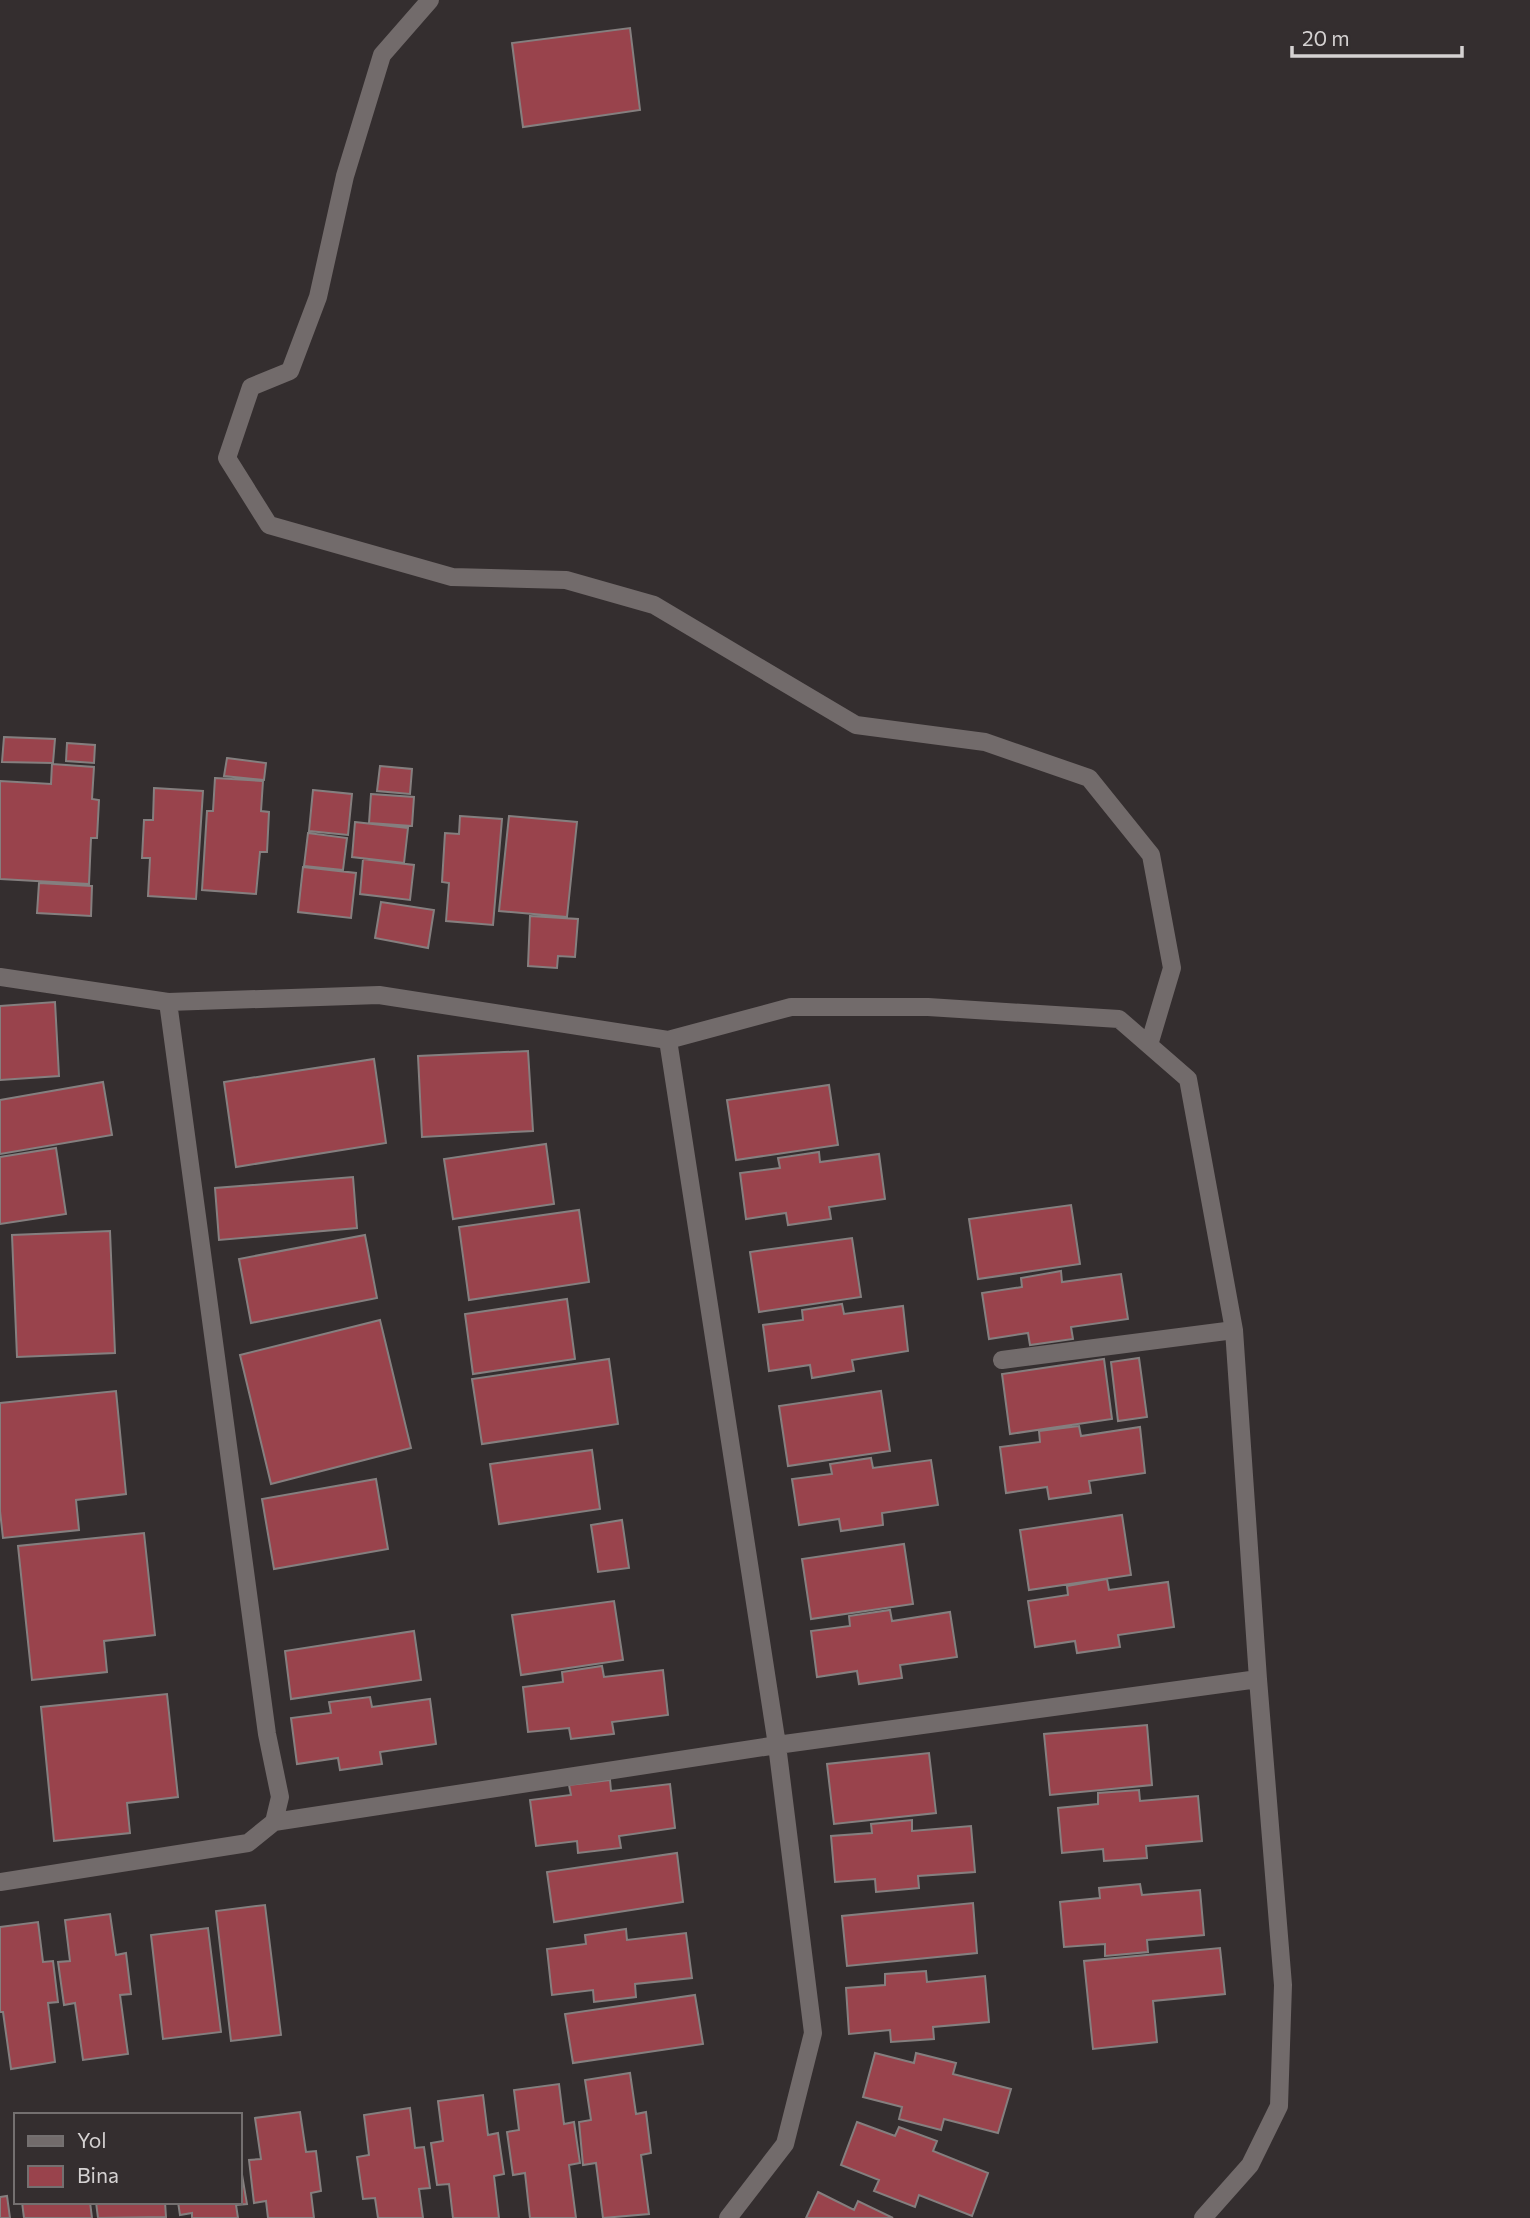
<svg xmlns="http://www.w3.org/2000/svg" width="1530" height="2218" font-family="Commissioner,sans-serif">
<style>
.building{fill:#99434c;stroke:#857f7f;stroke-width:2}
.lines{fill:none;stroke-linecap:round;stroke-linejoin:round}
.minor{stroke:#726b6b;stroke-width:18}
</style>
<rect width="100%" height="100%" fill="#342e2f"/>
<path class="building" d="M 630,28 L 640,110 L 523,127 L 512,43 Z
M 4,737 L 55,739 L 53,763 L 2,762 Z
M 67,743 L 95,745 L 94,763 L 66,761 Z
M 227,758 L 266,763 L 264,780 L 224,776 Z
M 52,764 L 94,767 L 92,799 L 99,800 L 97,838 L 91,838 L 89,884 L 0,879 L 0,781 L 51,784 Z
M 380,766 L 412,769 L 410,794 L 377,791 Z
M 215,778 L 263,781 L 261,811 L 269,812 L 267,852 L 260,852 L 256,894 L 202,890 L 207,811 L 213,811 Z
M 154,788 L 203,791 L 196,899 L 148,896 L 150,858 L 142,858 L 144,820 L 153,820 Z
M 313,790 L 352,794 L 348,835 L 309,831 Z
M 371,794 L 414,797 L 412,826 L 369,823 Z
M 460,816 L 502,819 L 493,925 L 446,921 L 449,883 L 442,882 L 445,833 L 459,834 Z
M 509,816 L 577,822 L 567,917 L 499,911 Z
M 355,822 L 408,828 L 404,863 L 352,857 Z
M 308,833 L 347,838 L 343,870 L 304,866 Z
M 363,859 L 414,865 L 410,900 L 360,894 Z
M 303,867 L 356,873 L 351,918 L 298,912 Z
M 39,883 L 92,886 L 91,916 L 37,913 Z
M 381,902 L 434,910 L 428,948 L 375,938 Z
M 530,916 L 578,919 L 575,957 L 558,956 L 557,968 L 528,966 Z
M 55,1002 L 59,1076 L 0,1080 L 0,1006 Z
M 528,1051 L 533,1131 L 422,1137 L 418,1056 Z
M 374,1059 L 386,1143 L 236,1167 L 224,1082 Z
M 103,1082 L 112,1135 L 0,1154 L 0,1100 Z
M 829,1085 L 838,1145 L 736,1160 L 727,1100 Z
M 546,1144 L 554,1204 L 453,1219 L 444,1159 Z
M 56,1148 L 66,1214 L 0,1224 L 0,1157 Z
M 819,1152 L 820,1162 L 879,1154 L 885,1199 L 829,1207 L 831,1219 L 788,1225 L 786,1213 L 746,1219 L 740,1173 L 780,1168 L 778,1158 Z
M 353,1177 L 357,1228 L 219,1240 L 215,1188 Z
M 1071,1205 L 1080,1264 L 978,1279 L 969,1219 Z
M 579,1210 L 589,1282 L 469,1300 L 459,1227 Z
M 110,1231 L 115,1353 L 17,1357 L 12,1235 Z
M 365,1235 L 377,1298 L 251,1323 L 239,1259 Z
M 852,1238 L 861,1297 L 759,1312 L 750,1252 Z
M 1061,1271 L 1062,1282 L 1121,1274 L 1128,1319 L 1071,1327 L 1073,1339 L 1030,1345 L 1028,1333 L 989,1339 L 982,1293 L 1022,1287 L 1021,1278 Z
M 567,1299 L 575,1359 L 473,1374 L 465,1314 Z
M 842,1304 L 844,1314 L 903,1306 L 908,1351 L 852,1360 L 854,1371 L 812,1378 L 810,1365 L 769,1371 L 763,1325 L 803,1320 L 802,1310 Z
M 380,1320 L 411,1448 L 271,1484 L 240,1355 Z
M 1139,1358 L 1147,1417 L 1118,1421 L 1111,1362 Z
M 609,1359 L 618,1424 L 482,1444 L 472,1379 Z
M 1104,1359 L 1112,1419 L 1010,1434 L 1002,1374 Z
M 116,1391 L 126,1494 L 76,1500 L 79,1530 L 3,1538 L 0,1511 L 0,1403 Z
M 881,1391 L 890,1451 L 788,1466 L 779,1406 Z
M 1079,1426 L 1081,1436 L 1140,1427 L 1145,1473 L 1089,1481 L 1091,1493 L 1049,1499 L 1047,1487 L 1006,1493 L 1000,1447 L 1040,1442 L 1039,1431 Z
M 592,1450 L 600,1509 L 499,1524 L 490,1464 Z
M 871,1458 L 873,1468 L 931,1460 L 938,1505 L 882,1513 L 883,1525 L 841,1531 L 839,1519 L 799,1525 L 792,1479 L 832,1474 L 830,1464 Z
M 376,1479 L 388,1549 L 274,1569 L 262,1499 Z
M 1122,1515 L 1131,1575 L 1029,1590 L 1020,1530 Z
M 622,1520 L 629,1568 L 598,1572 L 591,1525 Z
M 144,1533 L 155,1635 L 104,1641 L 107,1672 L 32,1680 L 18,1546 Z
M 904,1544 L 913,1604 L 811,1619 L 802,1559 Z
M 1107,1579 L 1109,1590 L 1168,1582 L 1174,1627 L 1118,1635 L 1120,1647 L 1077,1653 L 1075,1641 L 1035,1647 L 1028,1601 L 1068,1595 L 1067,1586 Z
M 614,1601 L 623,1660 L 521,1675 L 512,1615 Z
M 890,1610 L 892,1621 L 950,1612 L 957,1657 L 900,1665 L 902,1678 L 859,1684 L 857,1671 L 817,1677 L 811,1631 L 850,1626 L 849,1616 Z
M 414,1631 L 421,1680 L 291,1699 L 285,1651 Z
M 602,1666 L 604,1677 L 663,1670 L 668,1715 L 612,1722 L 614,1734 L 571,1739 L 569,1728 L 528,1732 L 523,1687 L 563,1682 L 562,1672 Z
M 167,1694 L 178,1797 L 127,1803 L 130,1833 L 54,1841 L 41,1707 Z
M 370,1697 L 372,1707 L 430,1699 L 436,1744 L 380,1752 L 382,1764 L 340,1770 L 338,1758 L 297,1764 L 291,1718 L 331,1713 L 329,1702 Z
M 1147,1725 L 1152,1785 L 1050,1795 L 1044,1734 Z
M 929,1753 L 936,1813 L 834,1824 L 827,1764 Z
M 610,1780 L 611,1791 L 670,1784 L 675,1828 L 619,1836 L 621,1848 L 578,1853 L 577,1841 L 536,1846 L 530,1800 L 571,1795 L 569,1785 Z
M 1139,1790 L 1140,1801 L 1198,1796 L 1202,1841 L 1146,1846 L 1147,1858 L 1104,1861 L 1103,1849 L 1062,1853 L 1058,1808 L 1098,1804 L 1098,1793 Z
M 912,1820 L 912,1831 L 971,1826 L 975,1872 L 918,1876 L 919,1888 L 876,1892 L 875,1879 L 835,1882 L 831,1836 L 872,1833 L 871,1824 Z
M 677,1853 L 683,1902 L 554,1922 L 547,1872 Z
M 1140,1884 L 1142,1895 L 1200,1890 L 1204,1935 L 1147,1940 L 1148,1952 L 1105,1956 L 1105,1944 L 1064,1947 L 1060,1902 L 1100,1898 L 1099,1888 Z
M 973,1903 L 977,1953 L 847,1966 L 842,1916 Z
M 265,1905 L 281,2035 L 231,2041 L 216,1911 Z
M 110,1914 L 116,1955 L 126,1953 L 131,1994 L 120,1995 L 128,2054 L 83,2060 L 75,2003 L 64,2005 L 58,1962 L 70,1961 L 65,1920 Z
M 38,1922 L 43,1962 L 53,1961 L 58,2002 L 48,2003 L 55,2062 L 11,2069 L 3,2012 L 0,2012 L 0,1927 Z
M 208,1928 L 221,2032 L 163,2039 L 151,1935 Z
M 626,1929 L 627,1940 L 686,1933 L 692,1978 L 635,1984 L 636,1997 L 594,2002 L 593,1990 L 552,1995 L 547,1949 L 586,1944 L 585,1935 Z
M 1220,1948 L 1225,1994 L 1153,2001 L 1157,2042 L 1093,2049 L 1084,1961 Z
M 926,1971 L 927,1982 L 985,1976 L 989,2022 L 933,2027 L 934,2039 L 891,2042 L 890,2030 L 849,2034 L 846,1988 L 885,1985 L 885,1974 Z
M 695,1995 L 703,2044 L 573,2063 L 565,2014 Z
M 875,2053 L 914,2063 L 916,2053 L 956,2063 L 953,2074 L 1011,2089 L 998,2133 L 944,2119 L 941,2130 L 899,2119 L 902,2107 L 863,2097 Z
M 630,2073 L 636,2114 L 646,2112 L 651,2153 L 641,2155 L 649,2214 L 603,2218 L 596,2163 L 583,2165 L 579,2122 L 591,2120 L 585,2080 Z
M 559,2084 L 564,2124 L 574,2122 L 580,2163 L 569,2165 L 576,2218 L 530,2218 L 525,2173 L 513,2175 L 507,2132 L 519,2130 L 514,2090 Z
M 483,2095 L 488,2135 L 498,2133 L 504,2174 L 494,2176 L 499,2218 L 453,2218 L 449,2184 L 437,2185 L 431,2143 L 443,2141 L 438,2101 Z
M 410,2108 L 415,2148 L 424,2147 L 430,2188 L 419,2189 L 423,2218 L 378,2218 L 375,2198 L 363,2199 L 357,2157 L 369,2155 L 364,2115 Z
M 300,2112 L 306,2152 L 316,2151 L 321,2191 L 311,2193 L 314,2218 L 268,2218 L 266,2201 L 254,2203 L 249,2160 L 261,2159 L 255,2118 Z
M 857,2122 L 895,2136 L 899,2127 L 937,2141 L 933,2151 L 988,2173 L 972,2216 L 919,2195 L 915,2207 L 874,2191 L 879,2180 L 841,2165 Z
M 240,2163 L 247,2204 L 236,2205 L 238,2218 L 192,2218 L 192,2213 L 180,2215 L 178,2202 L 240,2202 Z
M 818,2192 L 854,2210 L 858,2201 L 893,2218 L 806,2218 Z
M 7,2196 L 10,2218 L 0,2218 L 0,2197 Z
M 22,2202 L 90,2202 L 92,2218 L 24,2218 Z
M 96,2202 L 165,2202 L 166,2217 L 98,2218 Z"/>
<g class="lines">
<path class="minor" d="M 430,0 L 382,55 L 345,176 L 318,297 L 290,371 L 251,387 L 227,458 L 269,525 L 452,577 L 566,580 L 654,605 L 856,725 L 985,742 L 1089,778 L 1151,855 L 1172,968 L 1149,1045
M 0,977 L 168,1002 L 379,995 L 668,1040 L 791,1007 L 928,1007 L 1119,1019 L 1188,1079 L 1234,1330 L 1258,1679 L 1283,1985 L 1279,2106 L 1250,2165 L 1203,2218
M 668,1040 L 777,1745 L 813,2033 L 785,2144 L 728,2218
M 1002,1360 L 1234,1330
M 274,1822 L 777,1745 L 1258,1679
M 0,1882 L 248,1843 L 274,1822 L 280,1797 L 267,1734 L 168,1002"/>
</g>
<rect x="14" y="2113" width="228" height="91" fill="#342e2f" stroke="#747070" stroke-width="2"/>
<rect x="28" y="2136" width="35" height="10" fill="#726b6b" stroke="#747070" stroke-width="2"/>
<text x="77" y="2148" font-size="21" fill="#d5d2d2">Yol</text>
<rect x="28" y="2166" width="35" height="21" fill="#99434c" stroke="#747070" stroke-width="2"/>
<text x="77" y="2183" font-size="21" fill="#d5d2d2">Bina</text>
<path d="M1292 46v10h170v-10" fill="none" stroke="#d5d2d2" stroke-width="3.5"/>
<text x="1302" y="46" font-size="21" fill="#d5d2d2" stroke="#342e2f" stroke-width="5" paint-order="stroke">20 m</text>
</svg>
